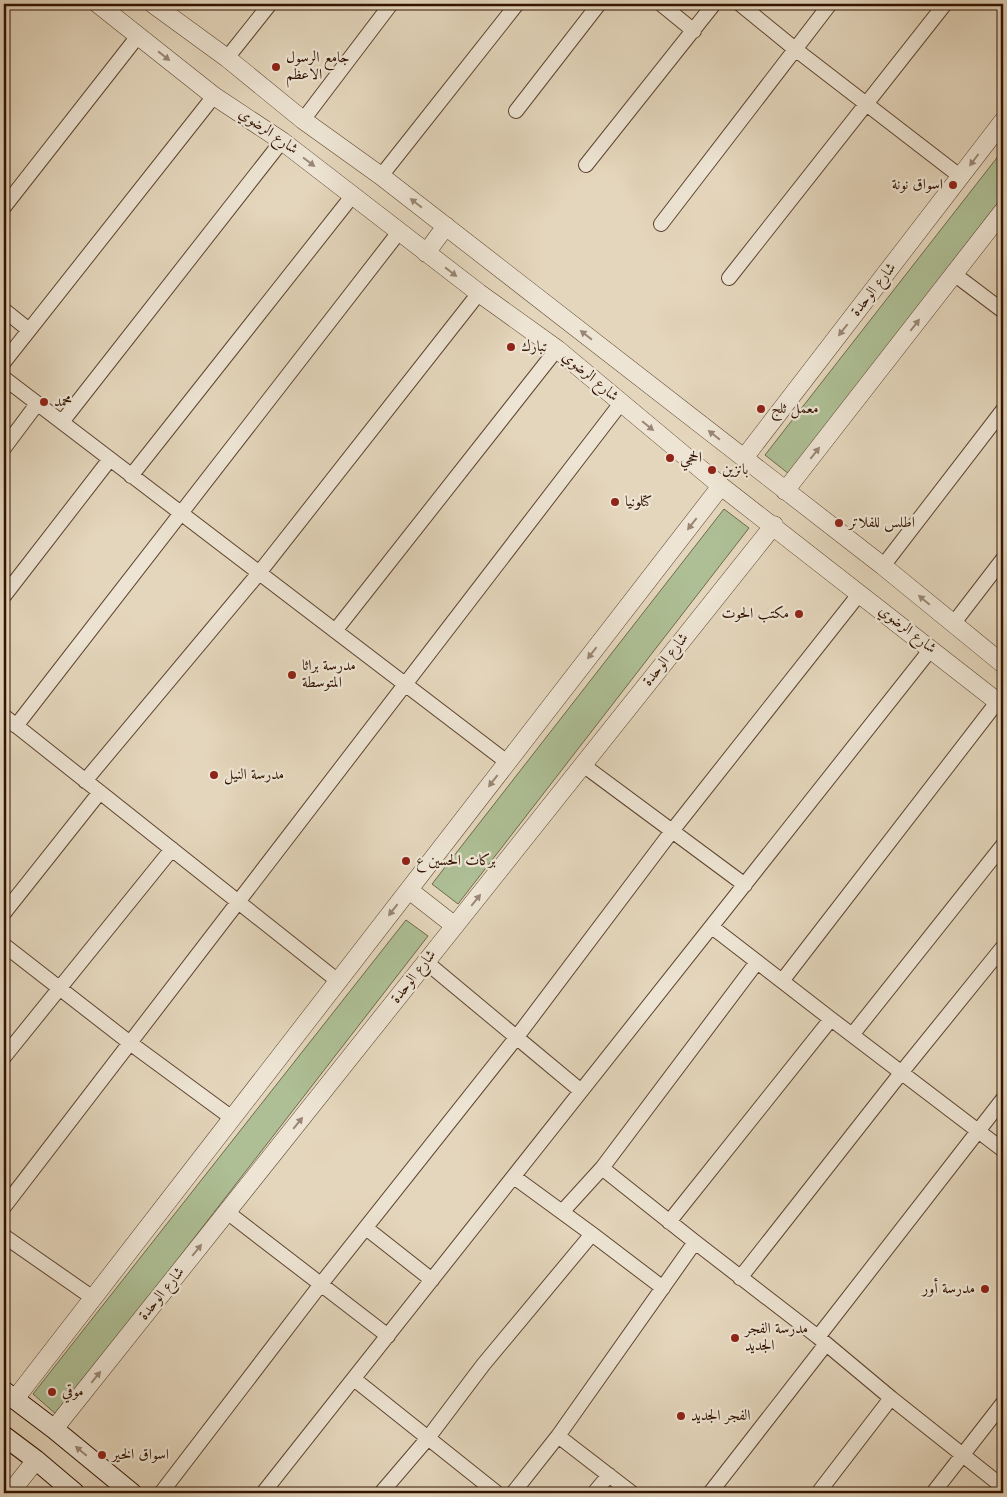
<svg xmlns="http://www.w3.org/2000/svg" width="1007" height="1497" font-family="'Old Standard TT',Amiri,serif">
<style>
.green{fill:#aebf95;stroke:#70694b}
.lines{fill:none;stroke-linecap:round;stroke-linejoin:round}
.minor-casing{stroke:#5e4430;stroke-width:16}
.tertiary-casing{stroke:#5e4430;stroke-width:19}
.secondary-casing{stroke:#321301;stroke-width:21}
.minor{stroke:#ede4d3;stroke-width:14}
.tertiary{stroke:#ede4d3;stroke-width:18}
.secondary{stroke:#ede4d3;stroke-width:19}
.oneway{fill:#998674}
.poi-dot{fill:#8f2418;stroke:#ede4d3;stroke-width:2}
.labels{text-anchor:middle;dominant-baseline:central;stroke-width:4.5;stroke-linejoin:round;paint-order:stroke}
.poi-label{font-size:15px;fill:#321301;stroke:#ede4d3;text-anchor:start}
.street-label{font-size:15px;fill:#321301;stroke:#ede4d3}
</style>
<rect width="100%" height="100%" fill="#e4d6bc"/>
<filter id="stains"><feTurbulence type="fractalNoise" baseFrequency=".004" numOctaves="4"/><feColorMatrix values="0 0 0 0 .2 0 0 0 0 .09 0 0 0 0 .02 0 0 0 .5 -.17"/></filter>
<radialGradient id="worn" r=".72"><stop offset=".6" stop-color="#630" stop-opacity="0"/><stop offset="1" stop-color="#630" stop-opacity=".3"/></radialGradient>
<path class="green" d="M 1003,150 L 1003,196 L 789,474 L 765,455 Z
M 724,509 L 749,528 L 458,904 L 432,884 Z
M 406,920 L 428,936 L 57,1415 L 33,1394 Z"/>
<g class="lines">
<g class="minor-casing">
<path id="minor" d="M 661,4 L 694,31
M 740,4 L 795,49 L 961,177
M 227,58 L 270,4
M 516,111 L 599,4
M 303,120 L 391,4
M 586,165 L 714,4
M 381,176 L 517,4
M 4,207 L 138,36
M 661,224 L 830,4
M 954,274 L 1003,311
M 729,278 L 945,4
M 4,310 L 29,330
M 4,362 L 214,96
M 4,378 L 507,762
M 62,422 L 282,141
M 4,448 L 37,404
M 131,476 L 353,195
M 883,566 L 1003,410
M 4,596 L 110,459
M 953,624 L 1003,559
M 335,631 L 557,349
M 4,716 L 338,981
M 16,726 L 399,232
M 583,765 L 745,885
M 85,781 L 259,573 L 479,293
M 4,913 L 100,792
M 712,927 L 831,1019 L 1003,1150
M 4,945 L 130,1043 L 232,1118
M 426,962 L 581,1091
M 782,981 L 998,701
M 852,1035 L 1003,845
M 4,1057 L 172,849
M 602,1168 L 695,1242 L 818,1337 L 891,1398 L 1003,1487
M 514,1177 L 592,1234 L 663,1288
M 4,1207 L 621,403
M 227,1212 L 388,1336
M 562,1212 L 602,1168 L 757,962
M 669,1222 L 831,1019
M 366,1228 L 432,1280
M 4,1236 L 93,1298
M 740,1278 L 901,1073 L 1003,947
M 818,1337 L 1003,1099
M 354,1379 L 497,1493
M 558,1436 L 632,1493
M 161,1493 L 321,1284 L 516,1038 L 672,831 L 860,593
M 263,1493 L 931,649
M 381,1493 L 428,1438 L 483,1365 L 592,1234
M 513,1493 L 558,1436 L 695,1242
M 594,1493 L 609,1475
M 710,1493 L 826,1344
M 818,1493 L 891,1398
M 933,1493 L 1003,1403"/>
</g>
<g class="tertiary-casing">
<path id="tertiary" d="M 98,4 L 214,96 L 282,141 L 479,293 L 557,349 L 721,486 L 1003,706
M 153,4 L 227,58 L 303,120 L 381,176 L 883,566 L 1003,664
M 426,253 L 446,226
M 744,458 L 1003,121
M 785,491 L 1003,211
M 409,890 L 455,926
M 15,1399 L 721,486
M 54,1429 L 774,525
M 10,1493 L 36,1460"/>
</g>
<g class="secondary-casing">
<path id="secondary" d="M 4,1391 L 54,1429 L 132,1493
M 4,1436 L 36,1460 L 75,1493"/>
</g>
<use href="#minor" class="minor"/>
<use href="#tertiary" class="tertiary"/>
<use href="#secondary" class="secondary"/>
</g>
<defs><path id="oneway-solid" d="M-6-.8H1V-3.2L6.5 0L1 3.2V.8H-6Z" transform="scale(1.25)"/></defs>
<g class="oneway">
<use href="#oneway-solid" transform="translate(164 56) rotate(38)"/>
<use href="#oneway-solid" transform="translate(974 160) rotate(127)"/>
<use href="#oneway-solid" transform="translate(309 162) rotate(37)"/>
<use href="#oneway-solid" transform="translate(416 203) rotate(-142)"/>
<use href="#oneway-solid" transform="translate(451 272) rotate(38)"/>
<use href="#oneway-solid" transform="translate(915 325) rotate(-52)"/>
<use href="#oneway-solid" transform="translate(843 330) rotate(128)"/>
<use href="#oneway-solid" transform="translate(586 335) rotate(-142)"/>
<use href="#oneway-solid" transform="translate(648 426) rotate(39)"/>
<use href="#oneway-solid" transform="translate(714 435) rotate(-142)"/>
<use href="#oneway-solid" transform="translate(815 453) rotate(-52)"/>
<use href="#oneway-solid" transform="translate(692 524) rotate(128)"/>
<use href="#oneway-solid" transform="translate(924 600) rotate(-140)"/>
<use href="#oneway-solid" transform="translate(592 653) rotate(128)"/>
<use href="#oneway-solid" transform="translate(493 781) rotate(128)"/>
<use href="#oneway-solid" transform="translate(476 900) rotate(-51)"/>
<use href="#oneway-solid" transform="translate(393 910) rotate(128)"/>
<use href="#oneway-solid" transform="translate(298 1123) rotate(-51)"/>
<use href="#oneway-solid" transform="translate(197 1250) rotate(-51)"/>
<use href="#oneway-solid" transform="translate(96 1377) rotate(-51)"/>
<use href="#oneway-solid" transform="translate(81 1451) rotate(-140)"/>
</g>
<g class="poi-dot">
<circle cx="276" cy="67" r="5"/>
<circle cx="953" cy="185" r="5"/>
<circle cx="511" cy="347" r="5"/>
<circle cx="44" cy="402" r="5"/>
<circle cx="761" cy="409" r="5"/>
<circle cx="670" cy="458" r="5"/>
<circle cx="712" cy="470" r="5"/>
<circle cx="615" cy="502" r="5"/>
<circle cx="839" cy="523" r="5"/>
<circle cx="799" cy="614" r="5"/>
<circle cx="292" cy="675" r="5"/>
<circle cx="214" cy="775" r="5"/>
<circle cx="406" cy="861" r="5"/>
<circle cx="985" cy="1289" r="5"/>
<circle cx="735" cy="1338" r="5"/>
<circle cx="52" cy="1392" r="5"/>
<circle cx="681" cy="1416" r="5"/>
<circle cx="102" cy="1455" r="5"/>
</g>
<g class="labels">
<g class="poi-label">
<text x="286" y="58">جامع الرسول<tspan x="286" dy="17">الاعظم</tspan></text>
<text x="943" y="185" text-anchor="end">اسواق نونة</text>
<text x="521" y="347">تبارك</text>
<text x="54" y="402">محمد</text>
<text x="771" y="409">معمل ثلج</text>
<text x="680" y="458">الحجي</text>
<text x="722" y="470">بانزين</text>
<text x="625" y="502">كتلونيا</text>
<text x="849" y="523">اطلس للفلاتر</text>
<text x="789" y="614" text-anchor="end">مكتب الحوت</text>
<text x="302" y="666">مدرسة براثا<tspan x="302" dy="17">المتوسطة</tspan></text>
<text x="224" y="775">مدرسة النيل</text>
<text x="416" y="861">بركات الحسين ع</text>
<text x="975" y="1289" text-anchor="end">مدرسة أور</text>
<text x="745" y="1329">مدرسة الفجر<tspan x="745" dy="17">الجديد</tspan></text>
<text x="62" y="1392">موقي</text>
<text x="691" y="1416">الفجر الجديد</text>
<text x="112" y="1455">اسواق الخير</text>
</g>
<g class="street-label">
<text transform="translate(268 132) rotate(35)">شارع الرضوي</text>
<text transform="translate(874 290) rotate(-52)">شارع الوحدة</text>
<text transform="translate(590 377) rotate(40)">شارع الرضوي</text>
<text transform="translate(907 630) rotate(38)">شارع الرضوي</text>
<text transform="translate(666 660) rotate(-51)">شارع الوحدة</text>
<text transform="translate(414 977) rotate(-52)">شارع الوحدة</text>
<text transform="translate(162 1294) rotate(-51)">شارع الوحدة</text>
</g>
</g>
<rect width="1007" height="1497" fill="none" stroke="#e4d6bc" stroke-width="20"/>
<rect x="5" y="5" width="997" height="1487" fill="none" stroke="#321301" stroke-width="2.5"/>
<rect x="10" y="10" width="987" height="1477" fill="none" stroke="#321301"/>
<rect width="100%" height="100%" filter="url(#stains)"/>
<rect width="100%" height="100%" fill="url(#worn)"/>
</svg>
